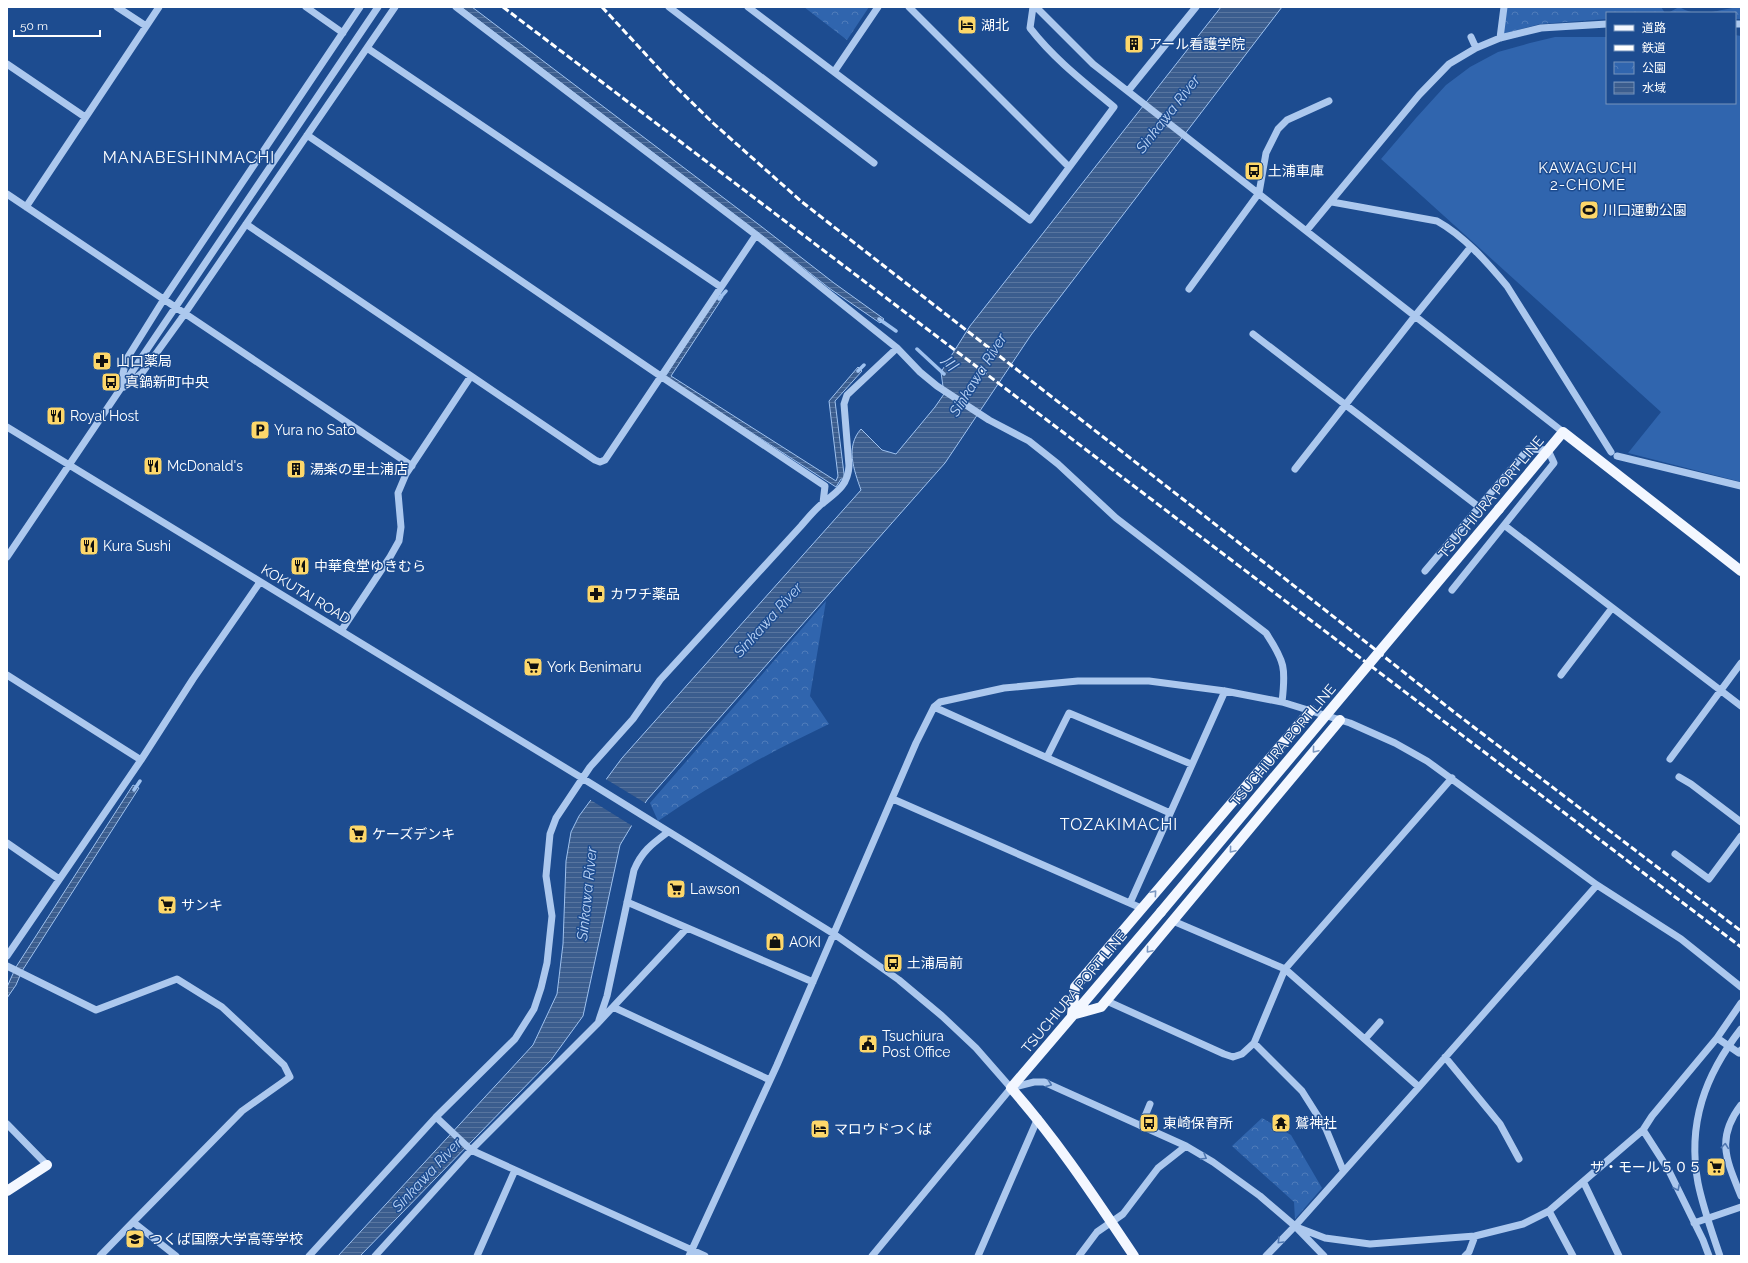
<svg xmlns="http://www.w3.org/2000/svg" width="1748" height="1263" font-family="Raleway,'Noto Sans JP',sans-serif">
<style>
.green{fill:#3065ae}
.park{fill:url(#park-crowns)}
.water{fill:url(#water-rules);stroke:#9fc2ef}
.pier{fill:#1d4c90}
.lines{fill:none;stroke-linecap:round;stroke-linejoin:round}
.stream{stroke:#9fc2ef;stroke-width:3.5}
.minor{stroke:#acc8ee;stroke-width:7}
.major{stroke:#f3f7ff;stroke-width:10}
.rail{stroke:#fff;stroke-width:3;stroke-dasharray:7 3;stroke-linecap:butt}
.minor-bridge{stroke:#acc8ee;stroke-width:7}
.major-bridge{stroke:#f3f7ff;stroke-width:10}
.oneway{stroke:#7d99c2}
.oneway2{stroke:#4f77b1}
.labels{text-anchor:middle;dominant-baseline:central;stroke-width:3;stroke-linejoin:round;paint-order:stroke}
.poi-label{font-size:14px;fill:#fff;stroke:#1d4c90;text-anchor:start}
.street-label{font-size:14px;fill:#fff;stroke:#1d4c90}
.water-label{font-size:15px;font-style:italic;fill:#b8d2f5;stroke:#1d4c90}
.neighbourhood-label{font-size:15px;letter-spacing:1px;fill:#fff;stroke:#1d4c90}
.quarter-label{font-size:16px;letter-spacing:1px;fill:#fff;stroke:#1d4c90}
</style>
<defs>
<pattern id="park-crowns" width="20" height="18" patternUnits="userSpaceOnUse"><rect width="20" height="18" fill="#3065ae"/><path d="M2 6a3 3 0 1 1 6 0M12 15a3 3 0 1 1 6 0" fill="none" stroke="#4f7cba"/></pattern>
<pattern id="water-rules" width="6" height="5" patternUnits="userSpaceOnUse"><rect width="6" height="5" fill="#3b5d8e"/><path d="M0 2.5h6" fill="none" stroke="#58759f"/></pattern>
</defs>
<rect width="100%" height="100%" fill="#1d4c90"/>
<path class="green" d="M 1735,35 L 1741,36 L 1741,482 L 1628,453 L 1661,412 L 1381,159 L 1416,118 L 1446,85 L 1470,67 L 1498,52 L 1530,43 L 1555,37 L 1607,37 L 1607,103 L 1735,103 Z"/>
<path class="park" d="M 804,7 L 869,7 L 847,40 Z
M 1507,7 L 1661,7 L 1665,13 L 1607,13 L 1607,19 L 1540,24 L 1502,34 Z
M 1679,7 C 1683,9 1687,11 1691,12 C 1704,16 1726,8 1741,7 L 1741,19 L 1735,19 L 1735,13 L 1668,13 Z
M 826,601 L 810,696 L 829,724 C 770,752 712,784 658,821 L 650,803 Z
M 1262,1118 L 1291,1135 L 1322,1188 L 1295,1219 L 1294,1202 L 1232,1146 Z"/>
<path class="water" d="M 461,7 L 472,7 L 762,227 L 834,283 L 884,319 L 880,323 L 829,288 L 759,233 Z
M 1221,7 L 1282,7 L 1031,335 L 945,463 L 647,800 L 620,845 L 583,1016 L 551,1060 L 360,1256 L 338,1256 L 533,1045 L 557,994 L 563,944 L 566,861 L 571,832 L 579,816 L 622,758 L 861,490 C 854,470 845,447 861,429 L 882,450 L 896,454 L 935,407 L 944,394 L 941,372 L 970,326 Z
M 719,293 L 723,297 L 671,376 L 836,481 L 838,476 L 829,401 L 858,367 L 862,371 L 835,401 L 844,474 L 844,479 L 841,479 L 836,487 L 665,377 Z
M 133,785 L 139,788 L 22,971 L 16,985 L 7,998 L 7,987 L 16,967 Z"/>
<path class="pier" d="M 604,778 L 647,804 L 634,827 L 589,799 Z"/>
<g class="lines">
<path class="stream" d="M 719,299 L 726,291
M 879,319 L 896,331
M 917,349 L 944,374
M 858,371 L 864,365
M 134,790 L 140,781"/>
<path class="minor" d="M 117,7 L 146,26
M 306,7 L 343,33
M 456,7 L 756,235 L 897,348 L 920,372 L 937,386 L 989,420 L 1029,441 L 1058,464 L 1116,518 L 1266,633 C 1285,662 1286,668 1282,702
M 669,7 L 874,163
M 748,7 L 1030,220 L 1114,107 C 1084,82 1054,59 1030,28 L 1033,7
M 909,7 L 1069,167
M 1036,7 L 1093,64 L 1563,432
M 1735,24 L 1741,24
M 1471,37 L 1476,48
M 1500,38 L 1504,7
M 367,48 L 721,287
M 7,64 L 85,117
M 834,72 L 878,7
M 1128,91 L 1196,7
M 307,135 L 662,377 L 825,486 L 823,503
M 7,194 L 412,466
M 1332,202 L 1437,221 C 1464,236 1487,262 1507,286 L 1611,452
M 26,207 L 159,7
M 246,224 L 471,376
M 1307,230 L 1419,95 L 1449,64 L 1476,48 L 1500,38 L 1541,28 L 1607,24
M 1189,289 L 1259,193 L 1266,153 L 1278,129 L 1287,120 L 1329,101
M 1253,334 L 1479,507
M 120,387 L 126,360 L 164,299 L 360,7
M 124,387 L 142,373 L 181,319 L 395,7
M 7,427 L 582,778 L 834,934 L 899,980 L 942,1016 L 976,1048 L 1011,1088
M 1617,456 L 1741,486
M 1295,469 L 1415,316 L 1470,248
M 1504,525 L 1741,706
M 7,557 L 378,7
M 1425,571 L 1528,449 L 1548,450 L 1554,463 L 1452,590
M 341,631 L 390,557 L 399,541 L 401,527 L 398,493 L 406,474 L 471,376 L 595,460 L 600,462 L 605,460 L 756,235
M 7,675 L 141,760
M 1561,675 L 1612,608
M 934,707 L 1170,813
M 1047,757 L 1069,713 L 1191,764
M 1670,759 L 1741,663
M 1679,777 L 1691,784 L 1741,822
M 893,799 L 1141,908
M 7,843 L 59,879
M 1675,854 L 1709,879 L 1741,836
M 627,902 L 813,982
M 1130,903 L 1225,691
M 1173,921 L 1285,969 L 1419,1087
M 7,956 L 141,760 L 193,679 L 260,582
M 7,966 L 96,1010 L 177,979 L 222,1007 L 284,1065 L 290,1077 L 242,1111 L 133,1222 L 176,1256
M 1109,1002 L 1224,1054 L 1233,1057 L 1242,1054 L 1254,1043 L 1285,969 L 1452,778
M 613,1007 L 770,1080
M 599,1020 L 607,996 L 634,870 C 642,851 652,844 668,832
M 1717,1038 L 1741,1003
M 1365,1039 L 1380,1022
M 1254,1043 L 1302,1091 L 1326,1129 L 1343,1170
M 1445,1057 L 1500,1124 L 1519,1159
M 1741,1105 C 1715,1139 1727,1161 1741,1196
M 436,1117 L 471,1150 L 705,1256
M 7,1124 L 47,1165
M 1141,1126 L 1150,1104
M 1643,1130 L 1668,1169 L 1703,1240 L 1709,1256
M 1584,1183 L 1619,1256
M 1549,1211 L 1573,1256
M 1694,1223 L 1741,1207
M 1299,1228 L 1325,1238 L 1370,1244 L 1475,1236 L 1523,1224 L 1549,1211 L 1643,1130 L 1652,1116 L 1717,1038 L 1739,1053 L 1741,1050
M 100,1256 L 133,1222
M 309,1256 L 436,1117 L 515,1039 L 534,1009 L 541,988 L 547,963 L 552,916 L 546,876 L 550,834 L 556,818 L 590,767 L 633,719 L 660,680 L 801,526 C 808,518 815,509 823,503 C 837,492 848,485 849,466 L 844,404 L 847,395 L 897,348
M 375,1256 L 471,1150 L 597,1024 L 686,929
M 477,1256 L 515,1170
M 689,1256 L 777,1065 L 916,743 L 934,707 L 940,702 L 1004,688 L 1078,681 L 1149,681 L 1225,691 L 1282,702 L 1350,723 L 1395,743 L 1427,761 L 1597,885 L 1681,939 L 1741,987
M 872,1256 L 1011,1088 L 1034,1082 L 1044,1082 L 1186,1146 L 1213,1162 L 1260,1196 L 1295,1226 L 1324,1256
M 978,1256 L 1038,1118
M 1079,1256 L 1097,1232 L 1123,1214 L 1158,1168 L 1186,1146
M 1266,1256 L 1295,1226 L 1419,1087 L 1597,885
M 1465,1256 L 1469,1252 L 1475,1236"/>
<path class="major" d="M 1499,509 L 1563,432 L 1741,571
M 1072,1015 L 1101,1007 L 1340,720
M 1072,1015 L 1075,987 L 1311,710
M 7,1191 L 47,1165
M 1134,1256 C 1095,1198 1057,1140 1011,1088 L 1161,912"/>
<path class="rail" d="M 503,7 L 1741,947
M 602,7 L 675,86 L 713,123 L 802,202 L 1343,624 L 1454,712 L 1741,931"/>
<path class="minor-bridge" d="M 1720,1256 C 1712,1232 1703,1208 1698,1183 C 1687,1124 1705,1075 1741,1029"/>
<path class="major-bridge" d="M 1161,912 L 1499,509"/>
</g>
<defs><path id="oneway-chevron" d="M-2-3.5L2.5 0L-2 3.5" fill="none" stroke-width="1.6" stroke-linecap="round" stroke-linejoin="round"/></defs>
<g class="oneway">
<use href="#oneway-chevron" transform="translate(1315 750) rotate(130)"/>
<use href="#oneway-chevron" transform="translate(1232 850) rotate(130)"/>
<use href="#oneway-chevron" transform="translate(1154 893) rotate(-49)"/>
<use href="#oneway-chevron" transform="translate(1149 950) rotate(130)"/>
</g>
<g class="oneway2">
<use href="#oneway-chevron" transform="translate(1049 1084) rotate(21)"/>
<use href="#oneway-chevron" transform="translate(1725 1146) rotate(-84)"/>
<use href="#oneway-chevron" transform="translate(1204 1157) rotate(30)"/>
<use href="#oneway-chevron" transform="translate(1677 1188) rotate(64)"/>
<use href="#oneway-chevron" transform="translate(1280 1241) rotate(134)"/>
</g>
<defs>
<g id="hotel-square" transform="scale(1)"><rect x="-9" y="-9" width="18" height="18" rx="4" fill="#fdd76a" stroke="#1d4c90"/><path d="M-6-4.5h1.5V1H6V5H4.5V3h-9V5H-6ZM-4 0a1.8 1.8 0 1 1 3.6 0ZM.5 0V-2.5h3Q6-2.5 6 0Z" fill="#111"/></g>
<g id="building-square" transform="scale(1)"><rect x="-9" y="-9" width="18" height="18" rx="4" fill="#fdd76a" stroke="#1d4c90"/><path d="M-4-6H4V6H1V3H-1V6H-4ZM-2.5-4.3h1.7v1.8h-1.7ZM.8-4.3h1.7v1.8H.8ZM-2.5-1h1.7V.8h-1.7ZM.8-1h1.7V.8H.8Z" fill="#111"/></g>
<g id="bus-square" transform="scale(1)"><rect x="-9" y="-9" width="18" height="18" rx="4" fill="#fdd76a" stroke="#1d4c90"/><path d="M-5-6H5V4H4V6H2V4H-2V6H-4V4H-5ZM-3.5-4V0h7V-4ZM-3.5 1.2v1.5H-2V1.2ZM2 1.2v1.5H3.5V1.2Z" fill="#111"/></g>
<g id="stadium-square" transform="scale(1)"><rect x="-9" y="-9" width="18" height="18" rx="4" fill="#fdd76a" stroke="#1d4c90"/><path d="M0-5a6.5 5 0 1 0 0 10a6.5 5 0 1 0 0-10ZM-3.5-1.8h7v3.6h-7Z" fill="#111"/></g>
<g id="pharmacy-square" transform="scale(1)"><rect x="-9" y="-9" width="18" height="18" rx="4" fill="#fdd76a" stroke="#1d4c90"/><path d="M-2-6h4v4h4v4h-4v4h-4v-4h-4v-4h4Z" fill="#111"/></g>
<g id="restaurant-square" transform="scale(1)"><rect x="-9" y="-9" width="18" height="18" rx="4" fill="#fdd76a" stroke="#1d4c90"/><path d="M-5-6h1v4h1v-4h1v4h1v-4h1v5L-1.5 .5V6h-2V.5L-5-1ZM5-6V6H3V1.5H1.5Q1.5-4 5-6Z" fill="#111"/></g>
<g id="parking-square" transform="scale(1)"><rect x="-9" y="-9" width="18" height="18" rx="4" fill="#fdd76a" stroke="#1d4c90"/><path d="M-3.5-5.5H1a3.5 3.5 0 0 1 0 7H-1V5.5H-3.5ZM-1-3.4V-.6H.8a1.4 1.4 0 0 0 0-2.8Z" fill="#111"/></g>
<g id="supermarket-square" transform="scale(1)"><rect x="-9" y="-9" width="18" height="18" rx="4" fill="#fdd76a" stroke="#1d4c90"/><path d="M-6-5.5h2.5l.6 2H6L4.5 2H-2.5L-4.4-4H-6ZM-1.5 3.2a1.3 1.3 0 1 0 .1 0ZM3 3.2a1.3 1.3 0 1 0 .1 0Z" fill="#111"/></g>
<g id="shop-square" transform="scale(1)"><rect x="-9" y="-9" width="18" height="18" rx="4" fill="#fdd76a" stroke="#1d4c90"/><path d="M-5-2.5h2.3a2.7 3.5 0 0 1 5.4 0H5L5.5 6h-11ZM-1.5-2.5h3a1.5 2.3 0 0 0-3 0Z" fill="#111"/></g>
<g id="civic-square" transform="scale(1)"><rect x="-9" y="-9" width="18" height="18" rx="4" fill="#fdd76a" stroke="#1d4c90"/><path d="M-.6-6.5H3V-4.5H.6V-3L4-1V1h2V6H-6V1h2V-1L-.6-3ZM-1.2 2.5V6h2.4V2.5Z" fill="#111"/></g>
<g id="temple-square" transform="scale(1)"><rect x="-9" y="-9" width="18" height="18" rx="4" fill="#fdd76a" stroke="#1d4c90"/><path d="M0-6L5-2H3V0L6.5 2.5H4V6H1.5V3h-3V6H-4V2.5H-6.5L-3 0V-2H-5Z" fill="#111"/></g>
<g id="school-square" transform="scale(1)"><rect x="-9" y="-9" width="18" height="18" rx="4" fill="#fdd76a" stroke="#1d4c90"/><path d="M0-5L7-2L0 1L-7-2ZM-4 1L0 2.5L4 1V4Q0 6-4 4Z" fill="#111"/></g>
</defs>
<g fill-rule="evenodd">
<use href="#hotel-square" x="967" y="25"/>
<use href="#building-square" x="1134" y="44"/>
<use href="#bus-square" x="1254" y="171"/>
<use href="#stadium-square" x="1589" y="210"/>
<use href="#pharmacy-square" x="102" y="361"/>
<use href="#bus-square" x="111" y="382"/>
<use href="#restaurant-square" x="56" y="416"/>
<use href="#parking-square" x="260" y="430"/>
<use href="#restaurant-square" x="153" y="466"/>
<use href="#building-square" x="296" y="469"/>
<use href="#restaurant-square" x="89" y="546"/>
<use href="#restaurant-square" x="300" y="566"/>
<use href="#pharmacy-square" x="596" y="594"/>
<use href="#supermarket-square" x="533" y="667"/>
<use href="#supermarket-square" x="358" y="834"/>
<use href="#supermarket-square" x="676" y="889"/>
<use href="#supermarket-square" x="167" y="905"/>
<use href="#shop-square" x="775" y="942"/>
<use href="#bus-square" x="893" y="963"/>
<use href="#civic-square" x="868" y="1044"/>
<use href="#bus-square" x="1149" y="1123"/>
<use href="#temple-square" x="1281" y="1123"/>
<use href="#hotel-square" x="820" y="1129"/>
<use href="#supermarket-square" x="1716" y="1167"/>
<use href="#school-square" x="135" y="1239"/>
</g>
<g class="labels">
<g class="poi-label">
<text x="981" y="25">湖北</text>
<text x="1148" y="44">アール看護学院</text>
<text x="1268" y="171">土浦車庫</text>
<text x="1603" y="210">川口運動公園</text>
<text x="116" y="361">山口薬局</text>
<text x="125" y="382">真鍋新町中央</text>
<text x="70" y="416">Royal Host</text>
<text x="274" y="430">Yura no Sato</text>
<text x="167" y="466">McDonald's</text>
<text x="310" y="469">湯楽の里土浦店</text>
<text x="103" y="546">Kura Sushi</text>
<text x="314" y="566">中華食堂ゆきむら</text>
<text x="610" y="594">カワチ薬品</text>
<text x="547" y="667">York Benimaru</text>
<text x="372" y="834">ケーズデンキ</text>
<text x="690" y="889">Lawson</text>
<text x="181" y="905">サンキ</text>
<text x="789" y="942">AOKI</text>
<text x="907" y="963">土浦局前</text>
<text x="882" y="1036">Tsuchiura<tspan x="882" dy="16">Post Office</tspan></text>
<text x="1163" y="1123">東崎保育所</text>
<text x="1295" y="1123">鷲神社</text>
<text x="834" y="1129">マロウドつくば</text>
<text x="1702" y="1167" text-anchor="end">ザ・モール５０５</text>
<text x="149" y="1239">つくば国際大学高等学校</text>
</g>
<g class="street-label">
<text transform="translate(1491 497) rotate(-50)">TSUCHIURA PORT LINE</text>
<text transform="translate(306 594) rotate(31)">KOKUTAI ROAD</text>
<text transform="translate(1283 745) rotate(-50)">TSUCHIURA PORT LINE</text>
<text transform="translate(1074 992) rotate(-50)">TSUCHIURA PORT LINE</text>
</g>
<g class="water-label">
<text transform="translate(1168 114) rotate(-52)">Sinkawa River</text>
<text transform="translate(949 363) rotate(43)">川</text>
<text transform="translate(978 375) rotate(-58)">Sinkawa River</text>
<text transform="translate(768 620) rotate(-48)">Sinkawa River</text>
<text transform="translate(587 894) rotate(-84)">Sinkawa River</text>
<text transform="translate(427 1175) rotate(-47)">Sinkawa River</text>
</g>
<g class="neighbourhood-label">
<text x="1588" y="168">KAWAGUCHI<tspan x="1588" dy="17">2-CHOME</tspan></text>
</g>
<g class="quarter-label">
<text x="189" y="157">MANABESHINMACHI</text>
<text x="1119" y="824">TOZAKIMACHI</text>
</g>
</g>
<rect width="1748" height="1263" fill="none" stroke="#ffffff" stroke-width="16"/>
<rect x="1606" y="12" width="130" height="92" fill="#1d4c90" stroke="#7794bc"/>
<rect x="1614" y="25" width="20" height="6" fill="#f3f7ff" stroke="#7794bc"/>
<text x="1642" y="32" font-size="12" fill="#ffffff">道路</text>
<rect x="1614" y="45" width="20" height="6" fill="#ffffff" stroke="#7794bc"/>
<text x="1642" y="52" font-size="12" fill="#ffffff">鉄道</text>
<rect x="1614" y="62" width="20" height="12" fill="url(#park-crowns)" stroke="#7794bc"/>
<text x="1642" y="72" font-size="12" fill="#ffffff">公園</text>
<rect x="1614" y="82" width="20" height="12" fill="url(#water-rules)" stroke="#7794bc"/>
<text x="1642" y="92" font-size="12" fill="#ffffff">水域</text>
<path d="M14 30v6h86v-6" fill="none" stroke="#ffffff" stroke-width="2"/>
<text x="20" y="30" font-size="12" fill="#ffffff" stroke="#1d4c90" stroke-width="3" paint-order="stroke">50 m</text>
</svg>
